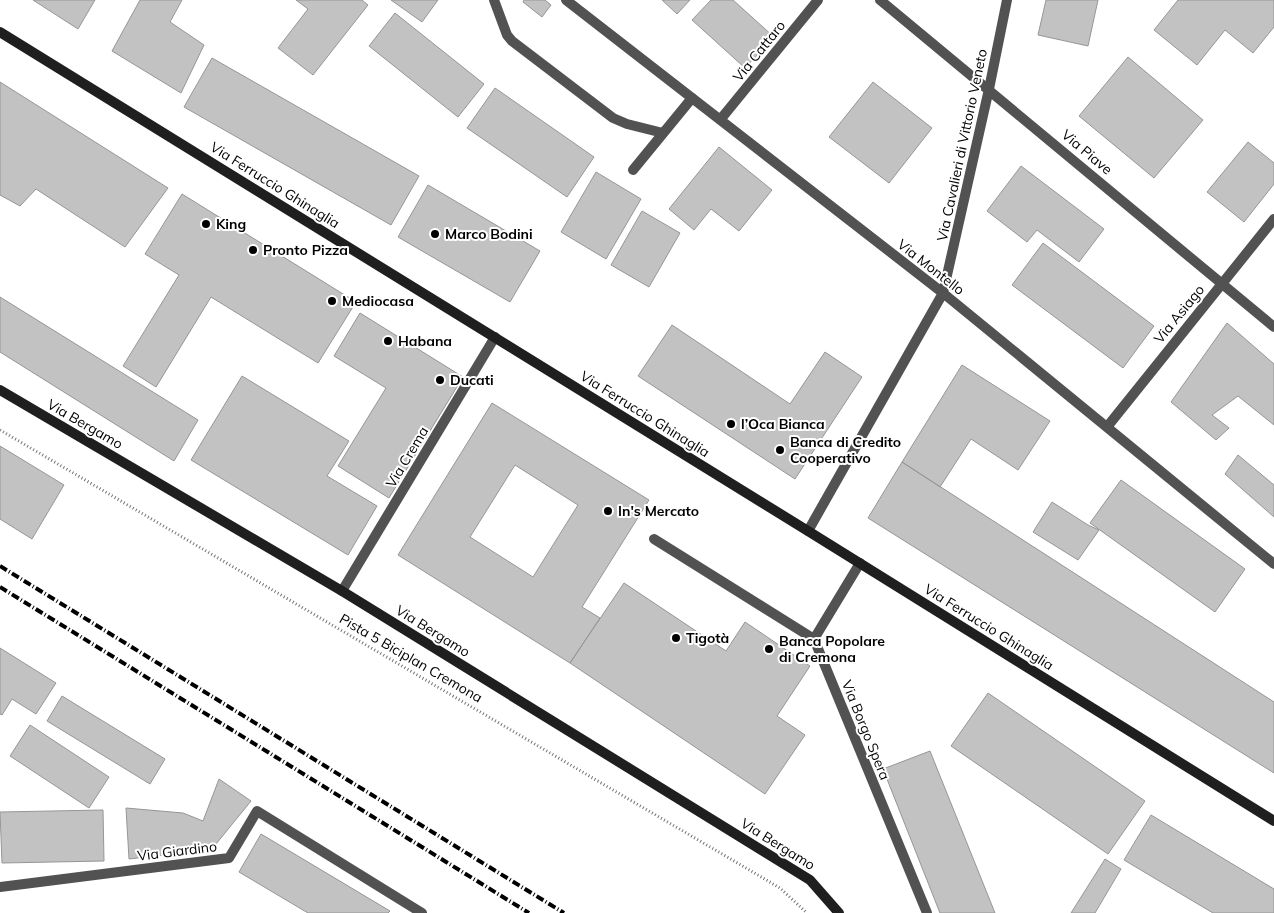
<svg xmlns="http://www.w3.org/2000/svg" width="1274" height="913" font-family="Mulish,sans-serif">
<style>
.building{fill:#c2c2c2;stroke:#969696;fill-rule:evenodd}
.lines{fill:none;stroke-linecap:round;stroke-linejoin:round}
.path{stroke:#747474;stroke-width:3;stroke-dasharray:1 2.5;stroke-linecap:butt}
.lane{stroke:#525252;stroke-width:10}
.street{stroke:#525252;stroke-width:10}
.secondary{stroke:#1f1f1f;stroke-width:10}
.rail{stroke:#000;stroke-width:4;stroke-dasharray:8 2.5 1 2.5;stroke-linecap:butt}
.poi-dot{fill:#000;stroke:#fff;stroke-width:2}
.labels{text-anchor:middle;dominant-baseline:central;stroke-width:4;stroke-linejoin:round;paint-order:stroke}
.street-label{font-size:14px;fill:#000;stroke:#fff}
.poi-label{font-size:14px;font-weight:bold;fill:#000;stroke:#fff;text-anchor:start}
</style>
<rect width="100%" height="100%" fill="#fff"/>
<path class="building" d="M 33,0 L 95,0 L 78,29 Z
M 140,0 L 182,0 L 170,22 L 204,45 L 181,93 L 112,51 Z
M 296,0 L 362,0 L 368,5 L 313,75 L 278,48 L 308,9 Z
M 391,0 L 438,0 L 422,22 Z
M 524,0 L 545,0 L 551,5 L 542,17 L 523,2 Z
M 662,0 L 690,0 L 677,14 Z
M 711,0 L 733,0 L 774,37 L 745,68 L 692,20 Z
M 1046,0 L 1098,0 L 1088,46 L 1038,35 Z
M 1178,0 L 1274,0 L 1274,27 L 1253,53 L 1225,30 L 1197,65 L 1154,30 Z
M 395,13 L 484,84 L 458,117 L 369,46 Z
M 1128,57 L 1203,120 L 1154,178 L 1079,116 Z
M 212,58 L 419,176 L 391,225 L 184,107 Z
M 0,82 L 168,188 L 125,247 L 36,189 L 20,206 L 0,195 Z
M 873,82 L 932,128 L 889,183 L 829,137 Z
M 495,88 L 594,157 L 567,197 L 467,128 Z
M 1248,142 L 1274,163 L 1274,184 L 1244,222 L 1207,192 Z
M 719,147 L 772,190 L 739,231 L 711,209 L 694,230 L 669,209 Z
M 1021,166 L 1104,229 L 1079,262 L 1037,230 L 1027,242 L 987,211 Z
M 596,172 L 641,199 L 606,259 L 561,232 Z
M 428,185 L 540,251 L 510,302 L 398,237 Z
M 182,194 L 356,302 L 318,363 L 211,297 L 156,387 L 123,366 L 179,275 L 145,254 Z
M 642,211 L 680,233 L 649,287 L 611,265 Z
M 1043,243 L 1154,326 L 1123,368 L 1012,285 Z
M 0,297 L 198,420 L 174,461 L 0,352 Z
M 360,313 L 463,377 L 389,498 L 338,466 L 386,388 L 334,356 Z
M 1227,323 L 1274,364 L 1274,425 L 1238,396 L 1212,415 L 1229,428 L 1216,440 L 1171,402 Z
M 672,325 L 790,404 L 825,352 L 862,377 L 795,479 L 638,376 Z
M 962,365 L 1050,421 L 1018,470 L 971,439 L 940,487 L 902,462 Z
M 242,376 L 349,441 L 327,476 L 377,506 L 348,555 L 191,460 Z
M 492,403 L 649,500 L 582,607 L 600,618 L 570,663 L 398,555 ZM 515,465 L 578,505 L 533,577 L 470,537 Z
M 0,446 L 64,485 L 32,539 L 0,519 Z
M 1238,455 L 1274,485 L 1274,517 L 1225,474 Z
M 902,462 L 1274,702 L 1274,773 L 868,518 Z
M 1121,480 L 1245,569 L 1215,612 L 1090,523 Z
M 1052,502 L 1088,525 L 1099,530 L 1078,560 L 1033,532 Z
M 624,583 L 726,651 L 745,622 L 810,666 L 777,716 L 805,735 L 765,794 L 570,663 Z
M 0,648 L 56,683 L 36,714 L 12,699 L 2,715 L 0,714 Z
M 988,693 L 1145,801 L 1108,854 L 951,746 Z
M 62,696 L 165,759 L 150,784 L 47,721 Z
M 30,725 L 109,777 L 89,808 L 10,756 Z
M 930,751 L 995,913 L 940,913 L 883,769 Z
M 219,779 L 251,801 L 212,849 L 129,859 L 126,808 L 183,813 L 203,821 Z
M 103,810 L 104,861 L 2,863 L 0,812 Z
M 1151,815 L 1274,889 L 1274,913 L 1213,913 L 1124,860 Z
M 261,834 L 390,911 L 388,913 L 308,913 L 239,872 Z
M 1105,859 L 1121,869 L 1095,913 L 1071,913 Z"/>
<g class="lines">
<path class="path" d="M 0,430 L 780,888 L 807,913"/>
<path class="lane" d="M 494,0 L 507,35 L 512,41 L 613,118 L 627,124 L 663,133
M 633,170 L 692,98
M 654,539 L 814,639"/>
<path class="street" d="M 566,0 L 943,293 L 1274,564
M 880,0 L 1274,327
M 720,120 L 818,0
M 1107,427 L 1274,219
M 808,531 L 943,293 L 989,89 L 1007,0
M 860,563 L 814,639 L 927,913
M 342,591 L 495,337
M 0,887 L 229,858 L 257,811 L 422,913"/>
<path class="secondary" d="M 0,32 L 808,531 L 1274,821
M 0,390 L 342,591 L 810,880 L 839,913"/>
<path class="rail" d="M 0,566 L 564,913
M 0,587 L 529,913"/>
</g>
<g class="poi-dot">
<circle cx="206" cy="224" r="5"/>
<circle cx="435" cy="234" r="5"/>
<circle cx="253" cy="250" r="5"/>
<circle cx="332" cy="301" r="5"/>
<circle cx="388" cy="341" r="5"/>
<circle cx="440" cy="380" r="5"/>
<circle cx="731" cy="424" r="5"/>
<circle cx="780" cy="450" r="5"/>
<circle cx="608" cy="511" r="5"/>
<circle cx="676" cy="638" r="5"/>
<circle cx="769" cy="649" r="5"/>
</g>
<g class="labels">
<g class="street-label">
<text transform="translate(759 51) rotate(-51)">Via Cattaro</text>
<text transform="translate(962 145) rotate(-78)">Via Cavalieri di Vittorio Veneto</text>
<text transform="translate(1087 152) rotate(40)">Via Piave</text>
<text transform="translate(275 185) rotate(32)">Via Ferruccio Ghinaglia</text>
<text transform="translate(931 267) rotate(38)">Via Montello</text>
<text transform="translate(1179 314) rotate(-51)">Via Asiago</text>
<text transform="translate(645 414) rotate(32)">Via Ferruccio Ghinaglia</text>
<text transform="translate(85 424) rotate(30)">Via Bergamo</text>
<text transform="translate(407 457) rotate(-59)">Via Crema</text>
<text transform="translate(989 627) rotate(32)">Via Ferruccio Ghinaglia</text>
<text transform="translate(433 631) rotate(32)">Via Bergamo</text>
<text transform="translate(411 658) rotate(30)">Pista 5 Biciplan Cremona</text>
<text transform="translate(866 730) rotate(68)">Via Borgo Spera</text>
<text transform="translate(778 844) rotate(32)">Via Bergamo</text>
<text transform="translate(177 851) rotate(-7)">Via Giardino</text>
</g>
<g class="poi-label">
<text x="216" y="224">King</text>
<text x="445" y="234">Marco Bodini</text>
<text x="263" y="250">Pronto Pizza</text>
<text x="342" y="301">Mediocasa</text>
<text x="398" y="341">Habana</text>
<text x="450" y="380">Ducati</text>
<text x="741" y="424">l’Oca Bianca</text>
<text x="790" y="442">Banca di Credito<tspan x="790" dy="16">Cooperativo</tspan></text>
<text x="618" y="511">In's Mercato</text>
<text x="686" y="638">Tigotà</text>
<text x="779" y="641">Banca Popolare<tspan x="779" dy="16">di Cremona</tspan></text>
</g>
</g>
</svg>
